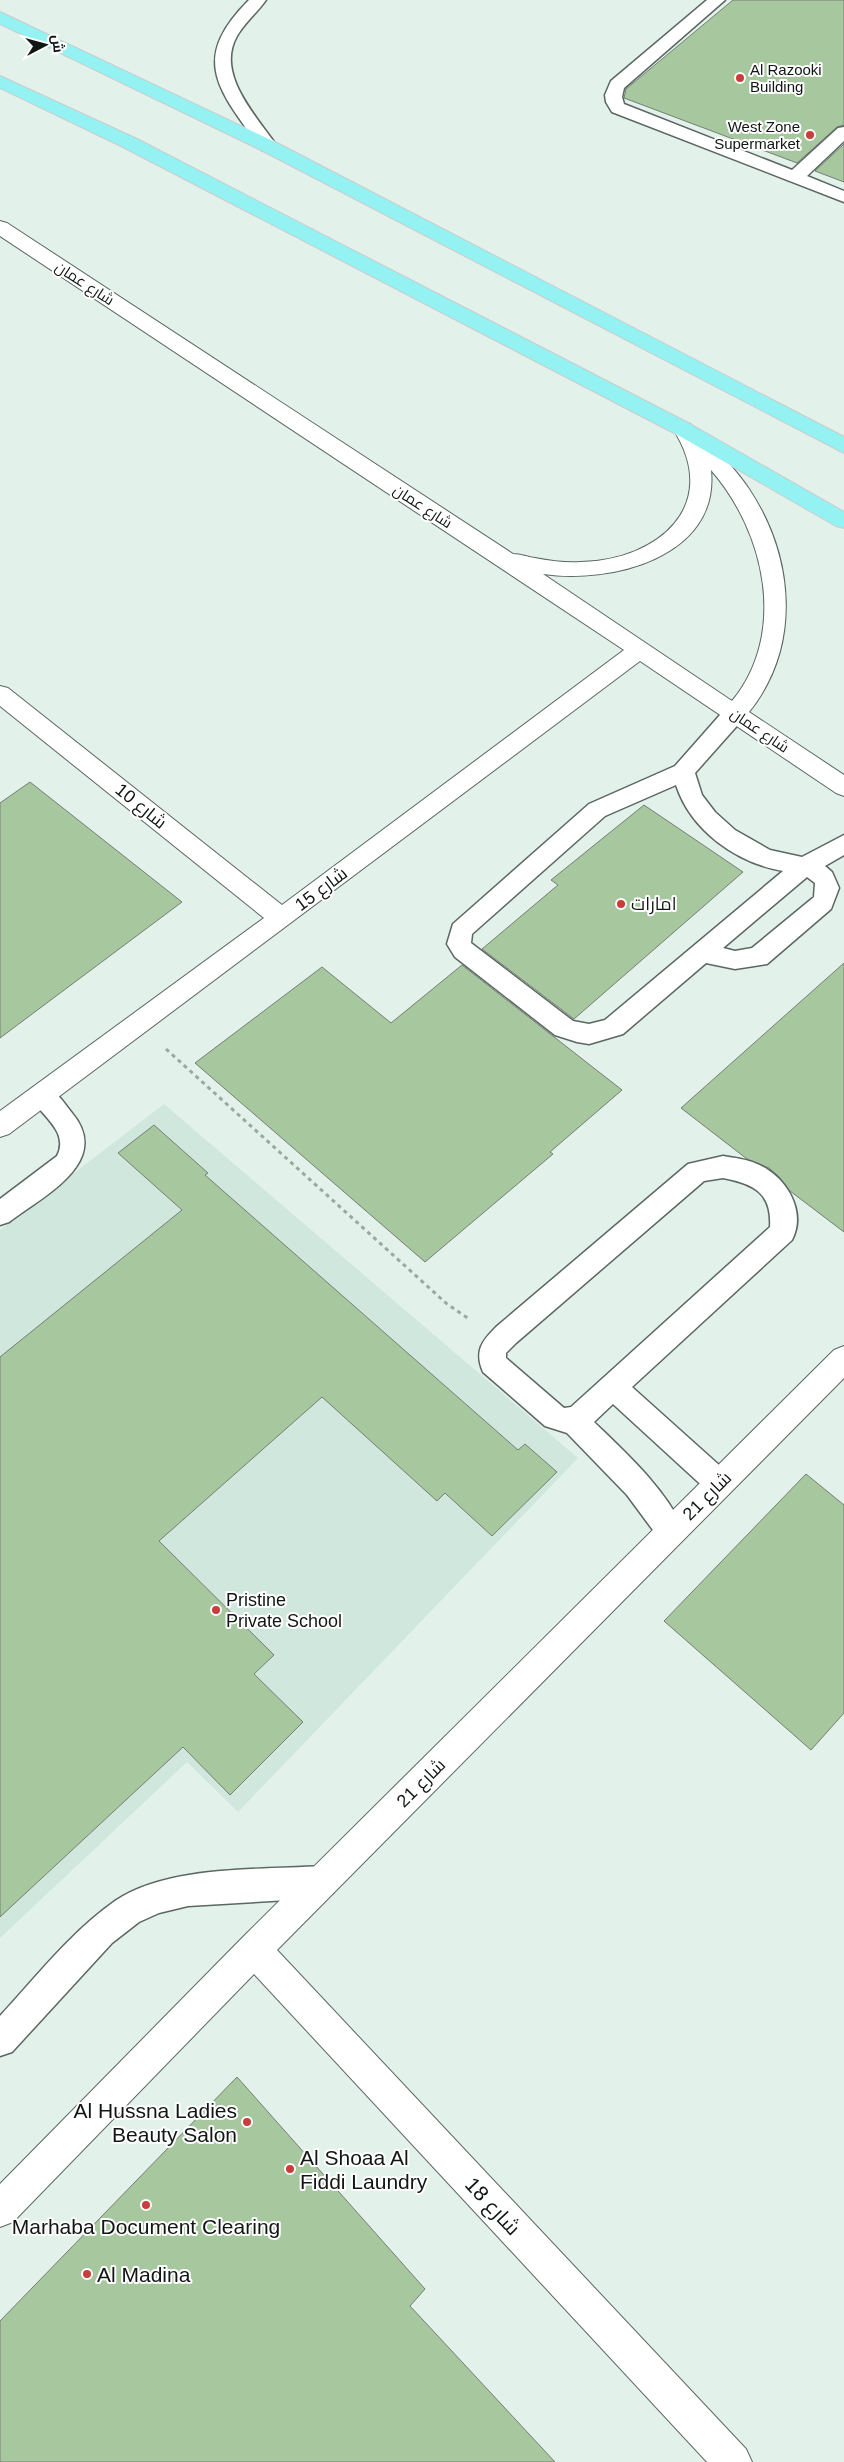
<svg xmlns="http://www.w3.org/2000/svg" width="844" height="2462" font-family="Helvetica,Cairo,sans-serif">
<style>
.built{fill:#d0e7dd}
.building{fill:#a7c79f;stroke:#767e74}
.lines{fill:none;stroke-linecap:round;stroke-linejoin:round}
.lane-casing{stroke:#5b6762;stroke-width:3}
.street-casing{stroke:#5b6762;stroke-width:2}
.primary-casing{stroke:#cbcccb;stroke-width:2}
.path{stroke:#9ca7a3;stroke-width:3;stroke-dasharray:4 4;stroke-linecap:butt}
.lane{fill:#fff;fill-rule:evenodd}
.street{fill:#fff;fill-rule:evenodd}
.primary{fill:#94f2f3;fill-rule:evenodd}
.poi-dot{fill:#cb3c3a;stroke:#fff;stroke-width:2}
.labels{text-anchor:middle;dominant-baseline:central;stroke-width:4;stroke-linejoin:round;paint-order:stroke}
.far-poi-label{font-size:15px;fill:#111614;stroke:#fff;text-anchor:start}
.far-street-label{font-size:15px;fill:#111614;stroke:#fff}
.street-label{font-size:18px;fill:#111614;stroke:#fff}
.poi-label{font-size:18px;fill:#111614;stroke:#fff;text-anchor:start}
.near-poi-label{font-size:21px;fill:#111614;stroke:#fff;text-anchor:start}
.near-street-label{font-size:21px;fill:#111614;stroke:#fff}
</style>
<rect width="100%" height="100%" fill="#e3f1eb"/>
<path class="built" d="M 164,1104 L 578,1458 L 238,1812 L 187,1762 L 0,1938 L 0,1230 Z"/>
<path class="building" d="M 733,0 L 844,0 L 844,125 L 837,127 L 797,163 L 624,98 L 626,89 Z
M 844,144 L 844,182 L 815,171 Z
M 30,782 L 182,902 L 0,1038 L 0,803 Z
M 644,805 L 743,872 L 574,1019 L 482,949 L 558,885 L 551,880 Z
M 844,963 L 844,1232 L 790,1191 L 778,1176 L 769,1168 L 747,1159 L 681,1108 Z
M 462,965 L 622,1090 L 550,1152 L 553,1154 L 425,1262 L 195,1063 L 322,967 L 391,1023 Z
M 154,1125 L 208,1173 L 205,1175 L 518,1450 L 525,1444 L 557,1472 L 492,1536 L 445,1493 L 437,1501 L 322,1397 L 159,1541 L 274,1655 L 254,1674 L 303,1722 L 230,1795 L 183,1747 L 0,1917 L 0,1357 L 182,1210 L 118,1153 Z
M 806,1474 L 844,1505 L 844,1713 L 811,1750 L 664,1621 Z
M 237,2077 L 425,2289 L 410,2306 L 555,2462 L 0,2462 L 0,2321 Z"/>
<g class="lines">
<g class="lane-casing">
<path id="lane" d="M 249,0 L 266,0 C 257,13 245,22 237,36 C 215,74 257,117 277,146 L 274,150 L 262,150 C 220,91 188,61 249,0 Z
M 707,0 L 725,0 L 624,88 L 622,97 L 624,104 L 792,170 L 838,128 L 844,127 L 844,141 L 807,176 L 844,191 L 844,202 L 612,112 L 606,102 L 605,95 L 611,81 Z
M 735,705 L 743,707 L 746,713 L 743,719 L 695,773 L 702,795 L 715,812 L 735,830 L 770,850 L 802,857 L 844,835 L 844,855 L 825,866 L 832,872 L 839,888 L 831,909 L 767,964 L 735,969 L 706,963 L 623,1034 L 589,1044 L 577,1042 L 555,1035 L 455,957 L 447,944 L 453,924 L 589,804 L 675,766 L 727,707 ZM 676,785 C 691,831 737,863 783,871 L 605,1020 L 589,1024 L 573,1021 L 471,943 L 472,934 L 605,816 ZM 807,877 L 815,883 L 814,897 L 752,948 L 735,951 L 723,948 Z
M 42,1085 C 56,1089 63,1102 72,1113 C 113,1162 43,1196 9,1222 L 0,1225 L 0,1199 L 57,1156 C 70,1131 40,1115 29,1095 L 33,1088 Z
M 723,1156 C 734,1158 747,1159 757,1164 C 786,1176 807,1211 792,1240 L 632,1387 L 729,1474 L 733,1483 L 729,1492 L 719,1496 L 709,1492 L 613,1404 L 594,1422 C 627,1454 666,1489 685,1532 L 681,1541 L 671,1545 L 661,1541 L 627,1495 L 567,1433 L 545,1426 L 483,1372 C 474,1351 482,1341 496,1327 L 688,1164 ZM 723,1178 C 754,1184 772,1193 770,1227 L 571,1407 L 564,1408 L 506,1358 L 506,1353 L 516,1343 L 704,1181 Z
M 322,1866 L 333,1871 L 338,1882 L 333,1893 L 322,1898 L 188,1906 L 159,1913 L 139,1922 L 112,1943 L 12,2052 L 0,2056 L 0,2016 C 36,1977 71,1932 115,1901 C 167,1865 260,1870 322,1866 Z"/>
</g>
<g class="street-casing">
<path id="street" d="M 0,221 L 7,223 L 513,554 C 520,554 528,557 535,558 C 550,561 566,563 581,562 C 659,560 722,505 673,429 L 676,424 L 683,422 L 690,424 C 711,445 733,465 749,489 C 794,557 802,646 749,712 L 844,775 L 844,796 L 836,793 L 640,661 L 9,1134 L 0,1137 L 0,1111 L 264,918 L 0,706 L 0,686 L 8,688 L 282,905 L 624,650 L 0,236 ZM 711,470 C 765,532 788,633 732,701 L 543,574 C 609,584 720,558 711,470 Z
M 844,1346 L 844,1378 L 277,1950 L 746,2449 L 752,2462 L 707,2462 L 254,1974 L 13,2222 L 0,2227 L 0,2184 L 242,1938 L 834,1350 Z"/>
</g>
<g class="primary-casing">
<path id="primary" d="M 0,12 L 275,142 L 844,437 L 844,453 L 261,150 L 0,24 Z
M 0,76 L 137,139 L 690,424 L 844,512 L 844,528 L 836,526 L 676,434 L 123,147 L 0,88 Z"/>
</g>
<path class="path" d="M 166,1049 L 447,1304 L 469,1319"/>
<use href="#lane" class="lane"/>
<use href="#street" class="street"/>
<use href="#primary" class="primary"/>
</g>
<g class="poi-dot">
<circle cx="740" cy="78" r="5"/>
<circle cx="810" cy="135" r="5"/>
<circle cx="621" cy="904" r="5"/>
<circle cx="216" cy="1610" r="5"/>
<circle cx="247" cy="2122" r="5"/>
<circle cx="290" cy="2169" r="5"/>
<circle cx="146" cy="2205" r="5"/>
<circle cx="87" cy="2274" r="5"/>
</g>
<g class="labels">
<g class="far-poi-label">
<text x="750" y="69">Al Razooki<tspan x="750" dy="17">Building</tspan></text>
<text x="800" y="126" text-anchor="end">West Zone<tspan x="800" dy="17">Supermarket</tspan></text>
</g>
<g class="far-street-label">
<text transform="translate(85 283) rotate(33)">شارع عمان</text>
<text transform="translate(423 506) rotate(33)">شارع عمان</text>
<text transform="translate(760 730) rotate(34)">شارع عمان</text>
</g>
<g class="street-label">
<text transform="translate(141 806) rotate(39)">شارع 10</text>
<text transform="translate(321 889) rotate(-37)">شارع 15</text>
<text transform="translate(707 1496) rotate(-45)">شارع 21</text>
<text transform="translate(421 1783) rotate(-45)">شارع 21</text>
</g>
<g class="poi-label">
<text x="631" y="904">امارات</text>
<text x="226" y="1600">Pristine<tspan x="226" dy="21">Private School</tspan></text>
</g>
<g class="near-poi-label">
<text x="237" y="2110" text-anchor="end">Al Hussna Ladies<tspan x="237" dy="24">Beauty Salon</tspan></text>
<text x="300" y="2157">Al Shoaa Al<tspan x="300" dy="24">Fiddi Laundry</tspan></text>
<text x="146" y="2226" text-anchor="middle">Marhaba Document Clearing</text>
<text x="97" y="2274">Al Madina</text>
</g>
<g class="near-street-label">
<text transform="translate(493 2206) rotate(47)">شارع 18</text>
</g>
</g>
<g transform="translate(45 45) rotate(84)" stroke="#ffffff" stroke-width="4" paint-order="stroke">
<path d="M0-4L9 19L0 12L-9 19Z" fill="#111614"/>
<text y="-8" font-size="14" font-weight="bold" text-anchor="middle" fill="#111614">ش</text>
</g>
</svg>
